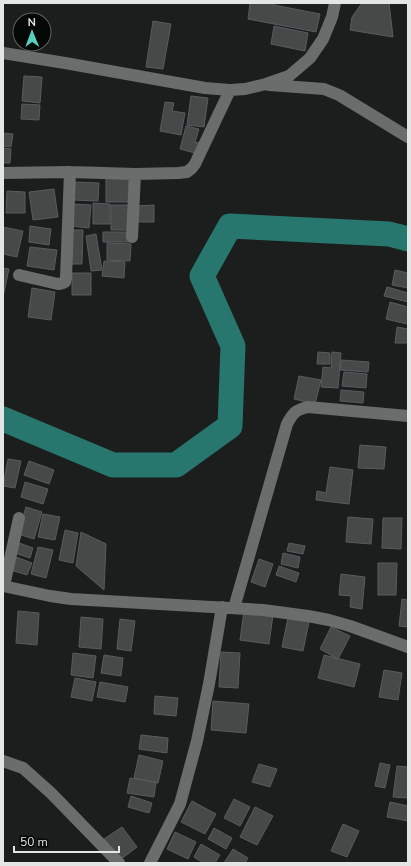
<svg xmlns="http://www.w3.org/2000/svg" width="411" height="866" font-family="'Nunito Sans',sans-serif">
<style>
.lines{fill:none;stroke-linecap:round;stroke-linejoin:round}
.river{stroke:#27776e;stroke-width:25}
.building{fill:#464948;stroke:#595c5c}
.street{stroke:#696d6c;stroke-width:12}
</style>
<rect width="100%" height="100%" fill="#1b1e1d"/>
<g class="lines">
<path class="river" d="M 3,419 L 113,465 L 176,465 L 230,426 L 233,346 L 202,276 L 230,226 L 389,234 L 408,239"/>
</g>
<path class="building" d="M 250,3 L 275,3 L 274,5 L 320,14 L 316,32 L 248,19 Z
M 362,3 L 389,3 L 393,37 L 350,30 L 352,17 Z
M 153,21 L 171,24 L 163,69 L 146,67 Z
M 274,26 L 308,33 L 305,51 L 271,44 Z
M 24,76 L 42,77 L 40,103 L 22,101 Z
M 191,96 L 208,98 L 204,127 L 187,125 Z
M 165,102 L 174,103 L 172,111 L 185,113 L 181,135 L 160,131 Z
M 22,104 L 40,105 L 39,120 L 21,119 Z
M 186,126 L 199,129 L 195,142 L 201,143 L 199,154 L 180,149 Z
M 3,133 L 13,134 L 11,147 L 3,146 Z
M 3,148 L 11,149 L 10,163 L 3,163 Z
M 106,177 L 129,177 L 129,202 L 106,202 Z
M 75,182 L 99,183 L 98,201 L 74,200 Z
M 54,189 L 58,217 L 33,220 L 29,192 Z
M 7,191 L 25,192 L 25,213 L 6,213 Z
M 93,203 L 110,204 L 110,224 L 93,224 Z
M 73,204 L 91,205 L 89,228 L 71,226 Z
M 111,205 L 130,205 L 130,230 L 111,230 Z
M 154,205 L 154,222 L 135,222 L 135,206 Z
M 30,226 L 51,229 L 49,245 L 29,242 Z
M 3,227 L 23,231 L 17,257 L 3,254 Z
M 69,230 L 83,230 L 82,264 L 68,264 Z
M 103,232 L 129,232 L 129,242 L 103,242 Z
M 96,234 L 102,270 L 91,271 L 86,236 Z
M 107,243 L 131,244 L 130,261 L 107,260 Z
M 30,247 L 57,250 L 54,270 L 27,266 Z
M 104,261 L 125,262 L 124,278 L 102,276 Z
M 3,268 L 9,269 L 3,297 Z
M 395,270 L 408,273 L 408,288 L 392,285 Z
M 72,273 L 91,273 L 91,295 L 72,295 Z
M 387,287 L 408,293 L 408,302 L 384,296 Z
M 32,288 L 55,292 L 51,320 L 28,317 Z
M 390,302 L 408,307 L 408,319 L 407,324 L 386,319 Z
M 397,327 L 408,329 L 408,343 L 395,343 Z
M 318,352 L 330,353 L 330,364 L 317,364 Z
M 332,352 L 341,353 L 338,388 L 321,387 L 323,367 L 331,368 Z
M 341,360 L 369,362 L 368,372 L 340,370 Z
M 344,372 L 367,374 L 366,388 L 342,386 Z
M 299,376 L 321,380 L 315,404 L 294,399 Z
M 341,390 L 364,392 L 363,403 L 340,401 Z
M 360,445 L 386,447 L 384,469 L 358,468 Z
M 8,459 L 21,461 L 15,488 L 3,486 Z
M 29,461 L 54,470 L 49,484 L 24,475 Z
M 330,467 L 353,470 L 349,504 L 316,500 L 317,491 L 326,493 Z
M 25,482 L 48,489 L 43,504 L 21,497 Z
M 26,507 L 42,512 L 34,539 L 18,534 Z
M 43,514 L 60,517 L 55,540 L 38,537 Z
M 348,517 L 373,519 L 371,544 L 346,542 Z
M 383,518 L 402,518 L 401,549 L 382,548 Z
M 65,530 L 78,533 L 73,563 L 59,560 Z
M 81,532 L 106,544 L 104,590 L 76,566 Z
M 19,543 L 33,548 L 30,558 L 15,553 Z
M 289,543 L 305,546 L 303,554 L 287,551 Z
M 38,547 L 53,550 L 46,578 L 31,574 Z
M 283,553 L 300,557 L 298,568 L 281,564 Z
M 16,557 L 32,563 L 27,575 L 11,570 Z
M 259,559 L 273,564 L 265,587 L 251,582 Z
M 378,563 L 397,563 L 396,595 L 378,595 Z
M 279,566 L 299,573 L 296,582 L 276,575 Z
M 341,574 L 365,577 L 362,609 L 350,607 L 351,596 L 339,595 Z
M 402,599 L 408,600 L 408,627 L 399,626 Z
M 18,611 L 39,613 L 37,645 L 16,643 Z
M 244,611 L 273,615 L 269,644 L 240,640 Z
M 81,617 L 103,619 L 101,649 L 79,647 Z
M 288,618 L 309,622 L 303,651 L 282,647 Z
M 120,619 L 135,621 L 131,651 L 117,649 Z
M 331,627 L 350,636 L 338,659 L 320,649 Z
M 221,652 L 240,653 L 238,688 L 219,687 Z
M 73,653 L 96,656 L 93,678 L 71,675 Z
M 104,655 L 123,658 L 121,676 L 101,673 Z
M 324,655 L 360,664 L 354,687 L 318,678 Z
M 384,670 L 402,673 L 398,700 L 379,697 Z
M 75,678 L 96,682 L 92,701 L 71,697 Z
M 100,682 L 128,687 L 125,702 L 97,697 Z
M 155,696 L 178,698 L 176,716 L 154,714 Z
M 213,701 L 249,704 L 246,733 L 211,730 Z
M 141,735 L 168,738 L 167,753 L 139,749 Z
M 139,755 L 163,761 L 158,783 L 134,778 Z
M 380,763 L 390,765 L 385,788 L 375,786 Z
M 259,764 L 277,769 L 270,787 L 252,782 Z
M 397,766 L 408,767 L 408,798 L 393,797 Z
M 130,778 L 156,782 L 154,797 L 127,793 Z
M 131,796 L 152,803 L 149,813 L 128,807 Z
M 234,799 L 250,807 L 240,826 L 224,818 Z
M 192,801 L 216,814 L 205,834 L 181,822 Z
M 390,802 L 408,806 L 408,821 L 387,817 Z
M 255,807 L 273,816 L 257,845 L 240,837 Z
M 343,824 L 359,831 L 347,857 L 331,851 Z
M 122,827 L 137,847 L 120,860 L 104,839 Z
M 214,828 L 232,838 L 226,849 L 208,839 Z
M 175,832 L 196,842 L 188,859 L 167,849 Z
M 201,844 L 220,855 L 215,863 L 203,863 L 194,857 Z
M 233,849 L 248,858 L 245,863 L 224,863 Z"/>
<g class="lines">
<path class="street" d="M 3,53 L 65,63 L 205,88 L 230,90 L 245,89 L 266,84 L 289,76 L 310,58 L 323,39 L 332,17 L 335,3
M 269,85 L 324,89 L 339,95 L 408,137
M 3,173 L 70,172 L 135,174 L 178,173 L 187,172 L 192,168 L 195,164 L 230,90
M 132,237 L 135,174
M 19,275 L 58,284 L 63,283 L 65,282 L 66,278 L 70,172
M 3,586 L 50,596 L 71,599 L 263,610 L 308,616 L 329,620 L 350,626 L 408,647
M 4,586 L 19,518
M 234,608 L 287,424 C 293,413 295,410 308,407 L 408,416
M 3,761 L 23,768 L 51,793 L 119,863
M 150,863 L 180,804 L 197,741 L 209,684 L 222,607"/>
</g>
<rect width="411" height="866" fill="none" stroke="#e4e6e6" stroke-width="8"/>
<g transform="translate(32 32) rotate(359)"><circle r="19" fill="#060707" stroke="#5f6060"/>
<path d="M0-3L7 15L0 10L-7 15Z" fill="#58cebf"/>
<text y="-6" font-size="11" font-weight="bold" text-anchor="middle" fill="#e4e6e6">N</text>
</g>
<path d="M14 846v6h105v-6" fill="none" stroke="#e4e6e6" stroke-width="2"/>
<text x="20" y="846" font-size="12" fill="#e4e6e6" stroke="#060707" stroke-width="3" paint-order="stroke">50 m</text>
</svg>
